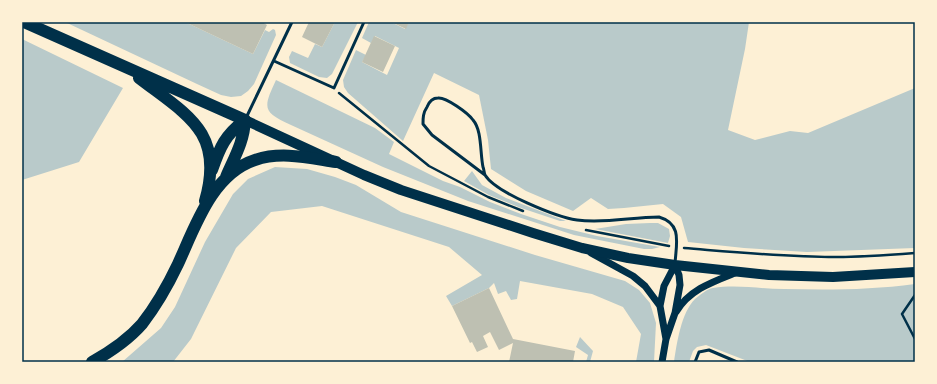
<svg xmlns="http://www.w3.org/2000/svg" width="937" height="384" font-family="'Work Sans',sans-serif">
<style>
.green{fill:#b9caca}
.building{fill:#bec0b2}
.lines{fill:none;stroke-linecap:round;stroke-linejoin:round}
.path{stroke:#003049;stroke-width:2.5}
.service{stroke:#003049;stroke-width:3}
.tertiary{stroke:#003049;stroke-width:7}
.primary{stroke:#003049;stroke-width:10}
.motorway{stroke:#003049;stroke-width:12}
.neatline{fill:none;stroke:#003049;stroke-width:1.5}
</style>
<rect width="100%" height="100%" fill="#fdf0d5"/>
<path class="green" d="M 65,22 L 185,22 L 253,54 L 265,30 L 269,32 L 273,29 L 275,30 L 276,35 L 254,84 L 248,91 L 241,96 L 231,97 L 221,95 L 197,84 Z
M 335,22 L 358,22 L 332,74 L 327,78 L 319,77 L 290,63 L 289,57 L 292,51 L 308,58 L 315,44 L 322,47 Z
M 369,22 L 391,22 L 405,29 L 409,22 L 749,22 L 745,49 L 728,130 L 755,140 L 790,131 L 808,133 L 915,88 L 915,248 L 807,252 L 744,248 L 688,242 L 681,217 L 663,204 L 624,208 L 608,209 L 591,198 L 573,211 L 526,191 L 491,169 L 488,140 L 479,95 L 434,73 L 403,141 L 348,93 L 344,87 L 343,80 L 356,50 L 366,55 L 362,62 L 387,75 L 399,48 L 375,36 L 371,43 L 362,38 Z
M 22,39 L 123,88 L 79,162 L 22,180 Z
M 276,80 L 375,128 L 394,142 L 389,154 L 443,181 L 460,187 L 490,202 L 521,214 L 560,227 L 597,236 L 660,247 L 652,249 L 644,249 L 574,235 L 468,201 L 383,167 L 291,125 C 262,112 263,108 276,80 Z
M 275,167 L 307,169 L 335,177 L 356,185 L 401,212 L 535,255 L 625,281 L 639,290 L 650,303 L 656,323 L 654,362 L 636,362 L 641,334 L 623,307 L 592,294 L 520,281 L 517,299 L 511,300 L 506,291 L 498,294 L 494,283 L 489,288 L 452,306 L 446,296 L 482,275 L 449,247 L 322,206 L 271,212 L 236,248 L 191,339 L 173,362 L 122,362 L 161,328 L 175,307 L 205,242 L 233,194 L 248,179 Z
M 472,171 L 482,185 L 506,198 L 566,221 L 560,221 L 521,208 L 489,195 L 464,181 Z
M 650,223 L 658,223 L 669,229 L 670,236 L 668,243 L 595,229 L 626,224 Z
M 915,284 L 915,362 L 750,362 L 706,345 L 697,347 L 693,351 L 689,362 L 674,362 C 677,343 681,313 695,299 C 700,295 707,289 713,288 C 737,284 760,289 784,289 C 828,290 871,290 915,284 Z
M 580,337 L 593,351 L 590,362 L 586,362 L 588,355 L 576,347 Z"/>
<path class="building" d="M 185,22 L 262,22 L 267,25 L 253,54 Z
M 309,22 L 335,22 L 322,47 L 302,37 Z
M 391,22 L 409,22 L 406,29 Z
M 374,36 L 395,46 L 383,72 L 362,62 Z
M 489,288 L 513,339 L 575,351 L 573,362 L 509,362 L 513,343 L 499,350 L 490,332 L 483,336 L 488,347 L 477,352 L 472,342 L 470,343 L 452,306 Z"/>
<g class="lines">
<path class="path" d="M 339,93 L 429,166 L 488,197 L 523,211
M 586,230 L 669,246
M 684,248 C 734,252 785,257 836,257 C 862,257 889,255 915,253
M 915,295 L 902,314 L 915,339"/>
<path class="service" d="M 274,61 L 334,88 L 364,22
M 246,118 L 292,22
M 485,175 L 432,135 L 423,124 C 423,118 423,113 427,107 C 429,102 432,98 438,98 C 446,97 468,113 473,120 C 482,130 480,153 483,167 C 484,169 484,173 485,175 C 496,193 557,217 577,220 C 604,224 632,217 659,217 C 683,224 676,244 675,264
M 695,362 L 699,352 L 709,350 L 737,362"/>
<path class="tertiary" d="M 591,253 L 633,276 L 645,286 L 660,306 L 666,339
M 660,306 L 664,286 L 675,265
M 676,312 C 689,290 712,282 735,273
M 662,362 L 666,339 L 675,313 L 680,285 L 679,275 L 675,265"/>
<path class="primary" d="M 245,120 L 364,175 L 401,190 L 533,233 L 582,248 L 628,258 L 675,265 L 769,275 L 833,277 L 915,272"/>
<path class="motorway" d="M 24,22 L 245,120
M 139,78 C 187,115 225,132 205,201
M 212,170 C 220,147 225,135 245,120
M 226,177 C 234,158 244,142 245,120
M 92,362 C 110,352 128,340 142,324 C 156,306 168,285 178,264 C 195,227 212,174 255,160 C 281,151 309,158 336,162"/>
</g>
<rect width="937" height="384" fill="none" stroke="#fdf0d5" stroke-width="46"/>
<rect x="23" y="23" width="891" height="338" class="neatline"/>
</svg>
